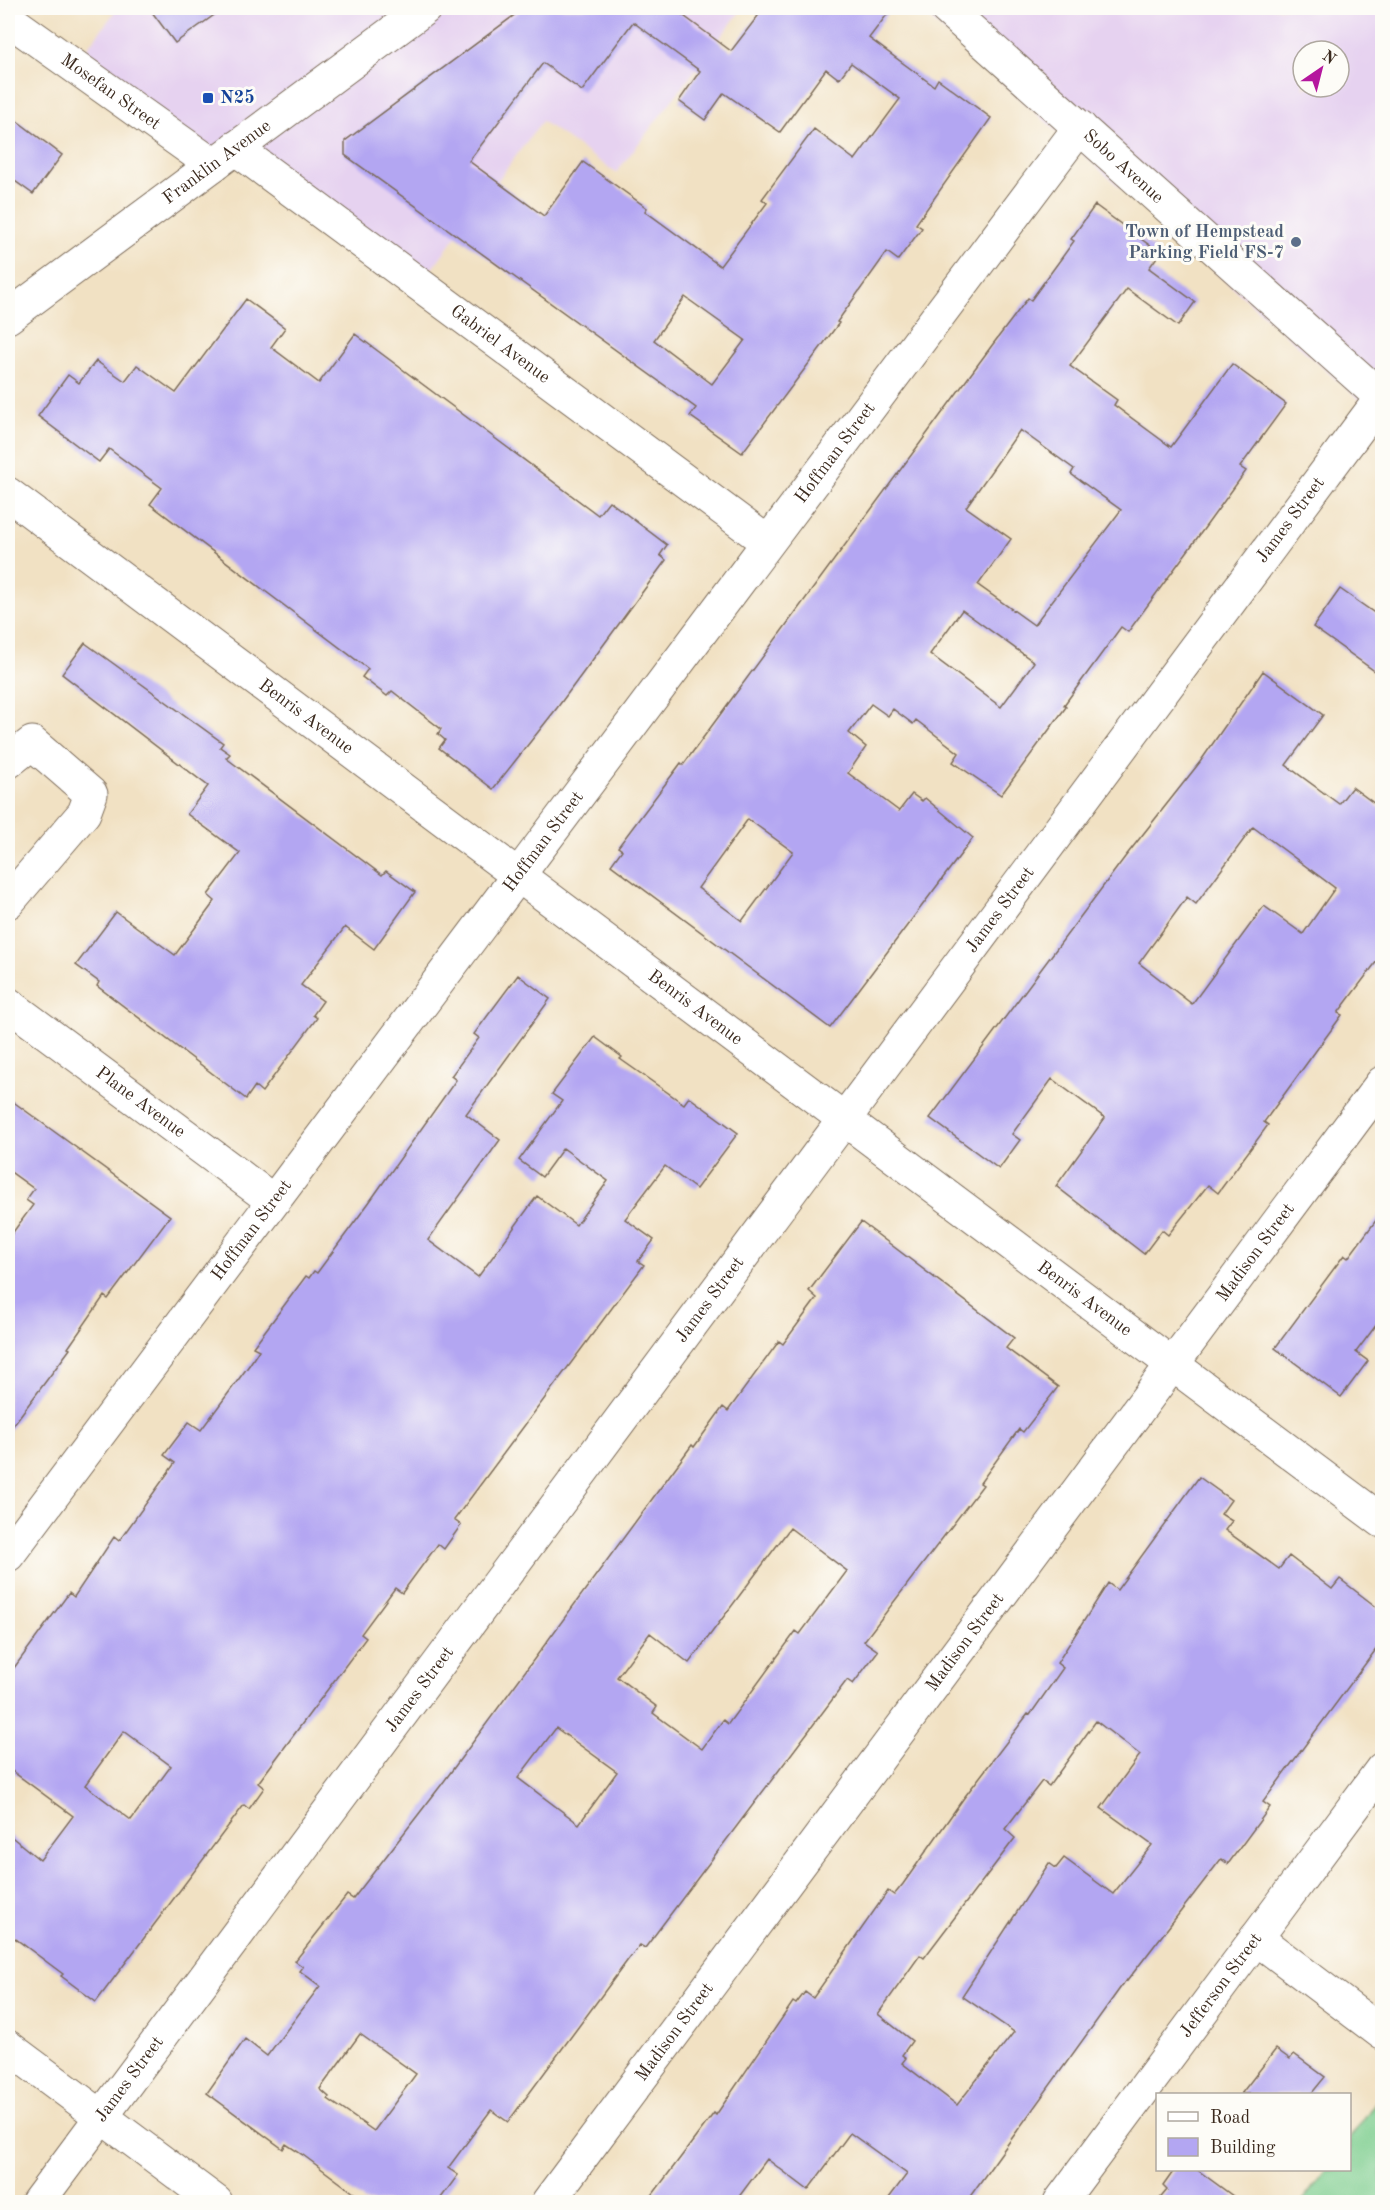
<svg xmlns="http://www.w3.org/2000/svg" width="1390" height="2210" font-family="'Old Standard TT',serif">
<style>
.built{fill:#e6d2f0;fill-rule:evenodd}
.green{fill:#7dcd8e;stroke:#5c7c56;stroke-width:1.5}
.building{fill:#b3a6f2;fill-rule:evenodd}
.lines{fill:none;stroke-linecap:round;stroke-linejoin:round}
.minor-casing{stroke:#7b6a58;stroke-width:35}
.major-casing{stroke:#7b6a58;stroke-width:35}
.minor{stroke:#fff;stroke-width:33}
.major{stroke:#fff;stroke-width:33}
.transit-dot{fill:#1a4fb4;stroke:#fdfcf7;stroke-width:2}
.service-dot{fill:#5c6f8a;stroke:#fdfcf7;stroke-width:2}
.labels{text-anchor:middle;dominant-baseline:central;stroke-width:6;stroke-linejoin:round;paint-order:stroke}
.street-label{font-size:18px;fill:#3b2a1e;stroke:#fdfcf7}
.transit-label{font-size:18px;font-weight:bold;fill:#164399;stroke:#fdfcf7;text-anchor:start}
.service-label{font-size:18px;font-weight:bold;fill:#4e5e75;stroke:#fdfcf7;text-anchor:end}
</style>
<rect width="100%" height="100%" fill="#fdfcf7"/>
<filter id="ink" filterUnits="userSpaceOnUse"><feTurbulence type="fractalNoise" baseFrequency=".0167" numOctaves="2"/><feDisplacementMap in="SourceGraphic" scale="12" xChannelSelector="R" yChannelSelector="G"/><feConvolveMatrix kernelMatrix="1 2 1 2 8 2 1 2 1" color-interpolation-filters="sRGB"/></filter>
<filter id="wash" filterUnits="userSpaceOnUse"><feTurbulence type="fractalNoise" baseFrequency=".008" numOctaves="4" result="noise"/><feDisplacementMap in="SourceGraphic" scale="24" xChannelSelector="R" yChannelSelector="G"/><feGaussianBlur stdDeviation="1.35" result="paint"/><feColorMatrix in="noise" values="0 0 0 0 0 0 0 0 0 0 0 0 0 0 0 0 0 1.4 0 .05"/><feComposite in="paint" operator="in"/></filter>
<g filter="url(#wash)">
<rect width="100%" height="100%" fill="#f1e1c3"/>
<path class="built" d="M 118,8 L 743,8 L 616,173 L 542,121 L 422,282 L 246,149 L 217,171 L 71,69 Z
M 918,8 L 1382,8 L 1382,420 ZM 1303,51 L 1339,51 L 1339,87 L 1303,87 Z"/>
<path class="green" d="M 1382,2093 L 1382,2202 L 1302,2202 L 1326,2170 L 1350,2170 L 1350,2138 Z"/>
<g id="blocks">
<path class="building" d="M 149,8 L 224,8 L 175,43 Z
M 524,8 L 673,8 L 731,51 L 764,8 L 892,8 L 869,38 L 934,86 L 938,79 L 991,118 L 916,224 L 922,228 L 898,260 L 887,252 L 837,322 L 839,323 L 742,453 L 690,416 L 696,408 L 345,155 L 345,141 ZM 633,22 L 700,71 L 679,101 L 705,120 L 724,93 L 780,132 L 826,69 L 839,79 L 851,63 L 900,99 L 855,160 L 814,129 L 762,199 L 767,203 L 720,266 L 645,211 L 647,208 L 583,162 L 544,216 L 469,161 L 543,63 L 582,91 ZM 685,297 L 745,340 L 712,384 L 654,340 Z
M 8,114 L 62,155 L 33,194 L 8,176 Z
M 1095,205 L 1160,253 L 1149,268 L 1195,302 L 1178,326 L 1127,289 L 1070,366 L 1117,400 L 1114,405 L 1171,447 L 1232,364 L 1286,404 L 1240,467 L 1246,471 L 1206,526 L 1128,632 L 1121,627 L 1064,705 L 1066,707 L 1001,795 L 953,762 L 959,753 L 916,720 L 913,724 L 893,709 L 888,716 L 871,704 L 849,733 L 866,747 L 848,773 L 899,811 L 912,794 L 922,801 L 925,798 L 973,838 L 830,1028 L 611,865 L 622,850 L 618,847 L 681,763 L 683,765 L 993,344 L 1028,298 L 1031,300 L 1074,241 L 1071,239 ZM 1020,430 L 1074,469 L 1071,474 L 1121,510 L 1034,625 L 978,585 L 1011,539 L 966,507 ZM 962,610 L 1034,662 L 1001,707 L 930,654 ZM 748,819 L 793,852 L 742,921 L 698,888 Z
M 246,299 L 285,328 L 271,347 L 319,383 L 355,334 L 598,515 L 609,501 L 667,545 L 660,555 L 666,560 L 557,708 L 493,789 L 439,748 L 445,740 L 438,734 L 441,729 L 392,691 L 387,696 L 362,677 L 368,669 L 150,504 L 162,488 L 109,449 L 99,462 L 38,416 L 68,375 L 79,383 L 96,361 L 125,381 L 137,365 L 176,393 Z
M 1340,589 L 1383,619 L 1383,677 L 1313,627 Z
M 85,643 L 223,743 L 220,747 L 230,754 L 226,758 L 382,875 L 386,871 L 415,892 L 374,949 L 345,927 L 301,985 L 323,1001 L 313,1015 L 317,1018 L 262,1092 L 255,1086 L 246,1099 L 97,986 L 99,982 L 76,965 L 116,912 L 175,955 L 215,901 L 208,895 L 240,853 L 187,814 L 208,786 L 62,674 Z
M 1263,671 L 1323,715 L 1286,765 L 1339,804 L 1352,787 L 1383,810 L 1383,953 L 1338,1013 L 1342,1015 L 1264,1122 L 1268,1125 L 1218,1193 L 1208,1185 L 1168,1235 L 1162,1230 L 1144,1254 L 1056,1186 L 1105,1118 L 1052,1079 L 1012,1134 L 1020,1140 L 999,1169 L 930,1118 L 1125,857 L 1200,762 ZM 1253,827 L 1335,888 L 1303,934 L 1264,906 L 1192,1004 L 1139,963 L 1187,897 L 1196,904 Z
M 518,975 L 550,999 L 466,1114 L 500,1140 L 428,1240 L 478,1277 L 537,1196 L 576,1225 L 608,1181 L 563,1148 L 542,1177 L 519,1160 L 562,1101 L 552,1094 L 595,1037 L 622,1057 L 620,1059 L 684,1104 L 689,1097 L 738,1133 L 696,1189 L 665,1166 L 625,1219 L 654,1240 L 638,1261 L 644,1265 L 454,1520 L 461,1525 L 444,1549 L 438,1544 L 402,1593 L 395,1588 L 361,1634 L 366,1638 L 258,1783 L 264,1788 L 249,1809 L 244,1805 L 96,2002 L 61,1976 L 63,1974 L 8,1933 L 8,1834 L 40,1860 L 73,1816 L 8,1768 L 8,1676 L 69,1593 L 74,1597 L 114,1537 L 119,1541 L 175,1463 L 164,1455 L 189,1422 L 201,1430 L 250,1364 L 259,1350 L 253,1347 L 274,1319 L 306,1276 L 309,1278 L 314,1271 L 317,1273 L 368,1204 L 456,1080 L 451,1076 L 479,1038 L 474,1034 ZM 124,1731 L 171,1766 L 131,1820 L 85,1785 Z
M 8,1098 L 170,1216 L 108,1299 L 104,1296 L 68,1348 L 70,1349 L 8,1432 L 8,1239 L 33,1205 L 26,1200 L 34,1189 L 8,1170 Z
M 1383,1211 L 1383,1316 L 1356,1352 L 1368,1361 L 1341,1397 L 1275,1348 L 1344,1255 L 1348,1258 Z
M 861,1222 L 1014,1338 L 1006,1348 L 1058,1387 L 1023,1432 L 1019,1429 L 980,1483 L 983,1485 L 864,1641 L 878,1651 L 853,1684 L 847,1680 L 645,1948 L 640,1945 L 630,1957 L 508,2122 L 491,2110 L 448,2168 L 458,2175 L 438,2202 L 366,2202 L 303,2155 L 286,2144 L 283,2149 L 207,2093 L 245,2039 L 267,2056 L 320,1986 L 300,1971 L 303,1967 L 295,1961 L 347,1895 L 353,1899 L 442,1784 L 692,1445 L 694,1447 L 723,1407 L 728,1411 L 779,1341 L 783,1344 L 817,1298 L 809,1291 ZM 790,1528 L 847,1571 L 800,1634 L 796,1631 L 728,1724 L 723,1720 L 702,1749 L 653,1713 L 657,1707 L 617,1677 L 650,1633 L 689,1663 ZM 556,1728 L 617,1772 L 579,1824 L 518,1778 ZM 360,2034 L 416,2074 L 374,2131 L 328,2099 L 329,2097 L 320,2089 Z
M 1199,1477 L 1231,1500 L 1221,1514 L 1232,1521 L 1225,1530 L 1279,1569 L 1289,1556 L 1332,1589 L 1340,1579 L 1383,1612 L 1383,1640 L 1263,1802 L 1270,1807 L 1228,1864 L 1221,1859 L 1127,1981 L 1126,1980 L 966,2202 L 886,2202 L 907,2174 L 850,2133 L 808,2190 L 767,2159 L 735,2202 L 647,2202 L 714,2113 L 716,2115 L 793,2002 L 796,2004 L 805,1992 L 813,1998 L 888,1891 L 894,1895 L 903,1884 L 963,1799 L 1028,1714 L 1030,1715 L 1063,1668 L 1057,1663 L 1108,1583 L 1117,1590 ZM 1096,1721 L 1140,1755 L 1101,1808 L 1152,1845 L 1113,1894 L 1064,1858 L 1056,1868 L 1049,1863 L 962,1996 L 1014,2032 L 957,2105 L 902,2063 L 906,2058 L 902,2055 L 912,2041 L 878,2014 L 920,1955 L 924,1958 L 1015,1838 L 1005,1829 L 1042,1781 L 1049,1786 Z
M 1276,2049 L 1290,2059 L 1294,2054 L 1325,2077 L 1311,2094 L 1241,2094 Z
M 1175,2169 L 1196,2169 L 1241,2202 L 1157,2202 L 1167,2190 L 1163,2186 Z"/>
</g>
</g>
<g filter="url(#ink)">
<use href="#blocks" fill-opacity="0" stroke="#7b6a58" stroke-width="1.5"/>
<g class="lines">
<g class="minor-casing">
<g id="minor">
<path id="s1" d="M 946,8 L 1382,398"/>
<path id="s2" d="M 8,19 L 213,165"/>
<path id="s3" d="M 235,148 L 766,541"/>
<path id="s4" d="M 8,494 L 1382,1521"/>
<path d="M 8,762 L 32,743 L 91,794 L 84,813 L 8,902"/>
<path id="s5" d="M 8,1004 L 272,1200"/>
<path id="s6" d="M 8,1555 L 1080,127"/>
<path d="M 1256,1938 L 1382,2033"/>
<path d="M 8,2047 L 216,2202"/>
<path id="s7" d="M 38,2202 L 1382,397"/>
<path id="s8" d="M 548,2202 L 1382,1083"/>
<path id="s9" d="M 1060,2202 L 1382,1769"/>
</g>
</g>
<g class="major-casing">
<g id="major">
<path id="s10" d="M 8,317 L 425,8"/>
</g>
</g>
<use href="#minor" class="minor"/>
<use href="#major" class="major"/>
</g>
</g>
<rect class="transit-dot" x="202" y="92" width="12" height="12" rx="3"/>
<circle class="service-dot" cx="1296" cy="242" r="6"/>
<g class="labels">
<g class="street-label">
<text stroke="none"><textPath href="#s2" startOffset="126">Mosefan Street</textPath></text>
<text stroke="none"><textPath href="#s10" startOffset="260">Franklin Avenue</textPath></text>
<text stroke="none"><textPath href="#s1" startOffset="238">Sobo Avenue</textPath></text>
<text stroke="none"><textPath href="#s3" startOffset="330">Gabriel Avenue</textPath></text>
<text stroke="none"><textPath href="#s6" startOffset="1378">Hoffman Street</textPath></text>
<text stroke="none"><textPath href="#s7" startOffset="2097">James Street</textPath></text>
<text stroke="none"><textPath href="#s4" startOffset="372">Benris Avenue</textPath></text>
<text stroke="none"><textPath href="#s6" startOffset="892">Hoffman Street</textPath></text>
<text stroke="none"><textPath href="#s7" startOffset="1611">James Street</textPath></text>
<text stroke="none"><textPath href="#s4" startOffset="858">Benris Avenue</textPath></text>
<text stroke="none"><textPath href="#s5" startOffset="165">Plane Avenue</textPath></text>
<text stroke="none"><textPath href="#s6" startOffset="406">Hoffman Street</textPath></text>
<text stroke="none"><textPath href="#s8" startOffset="1184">Madison Street</textPath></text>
<text stroke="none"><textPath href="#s4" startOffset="1344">Benris Avenue</textPath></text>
<text stroke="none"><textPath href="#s7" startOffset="1125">James Street</textPath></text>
<text stroke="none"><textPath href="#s8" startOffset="698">Madison Street</textPath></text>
<text stroke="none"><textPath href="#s7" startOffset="639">James Street</textPath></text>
<text stroke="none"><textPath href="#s9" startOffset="270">Jefferson Street</textPath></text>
<text stroke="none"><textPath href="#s8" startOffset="212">Madison Street</textPath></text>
<text stroke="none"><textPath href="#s7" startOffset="153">James Street</textPath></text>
</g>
<g class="transit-label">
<text x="220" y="98">N25</text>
</g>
<g class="service-label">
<text x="1284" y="232">Town of Hempstead<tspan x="1284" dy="21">Parking Field FS-7</tspan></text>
</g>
</g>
<rect width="1390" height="2210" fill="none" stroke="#fdfcf7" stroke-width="30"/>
<rect x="1156" y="2093" width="195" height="78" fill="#fdfcf7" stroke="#afa8a0" stroke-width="1.5"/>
<rect x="1168" y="2112" width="30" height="9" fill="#ffffff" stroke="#afa8a0" stroke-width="1.5"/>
<text x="1210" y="2123" font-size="18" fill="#3b2a1e">Road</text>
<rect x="1168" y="2138" width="30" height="18" fill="#b3a6f2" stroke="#afa8a0" stroke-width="1.5"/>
<text x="1210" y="2153" font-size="18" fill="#3b2a1e">Building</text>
<g transform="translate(1321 69) rotate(35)"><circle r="28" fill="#fdfcf7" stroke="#afa8a0" stroke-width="1.5"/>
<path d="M0-4.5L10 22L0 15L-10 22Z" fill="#b5179e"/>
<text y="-9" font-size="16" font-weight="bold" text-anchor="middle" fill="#3b2a1e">N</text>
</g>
</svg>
